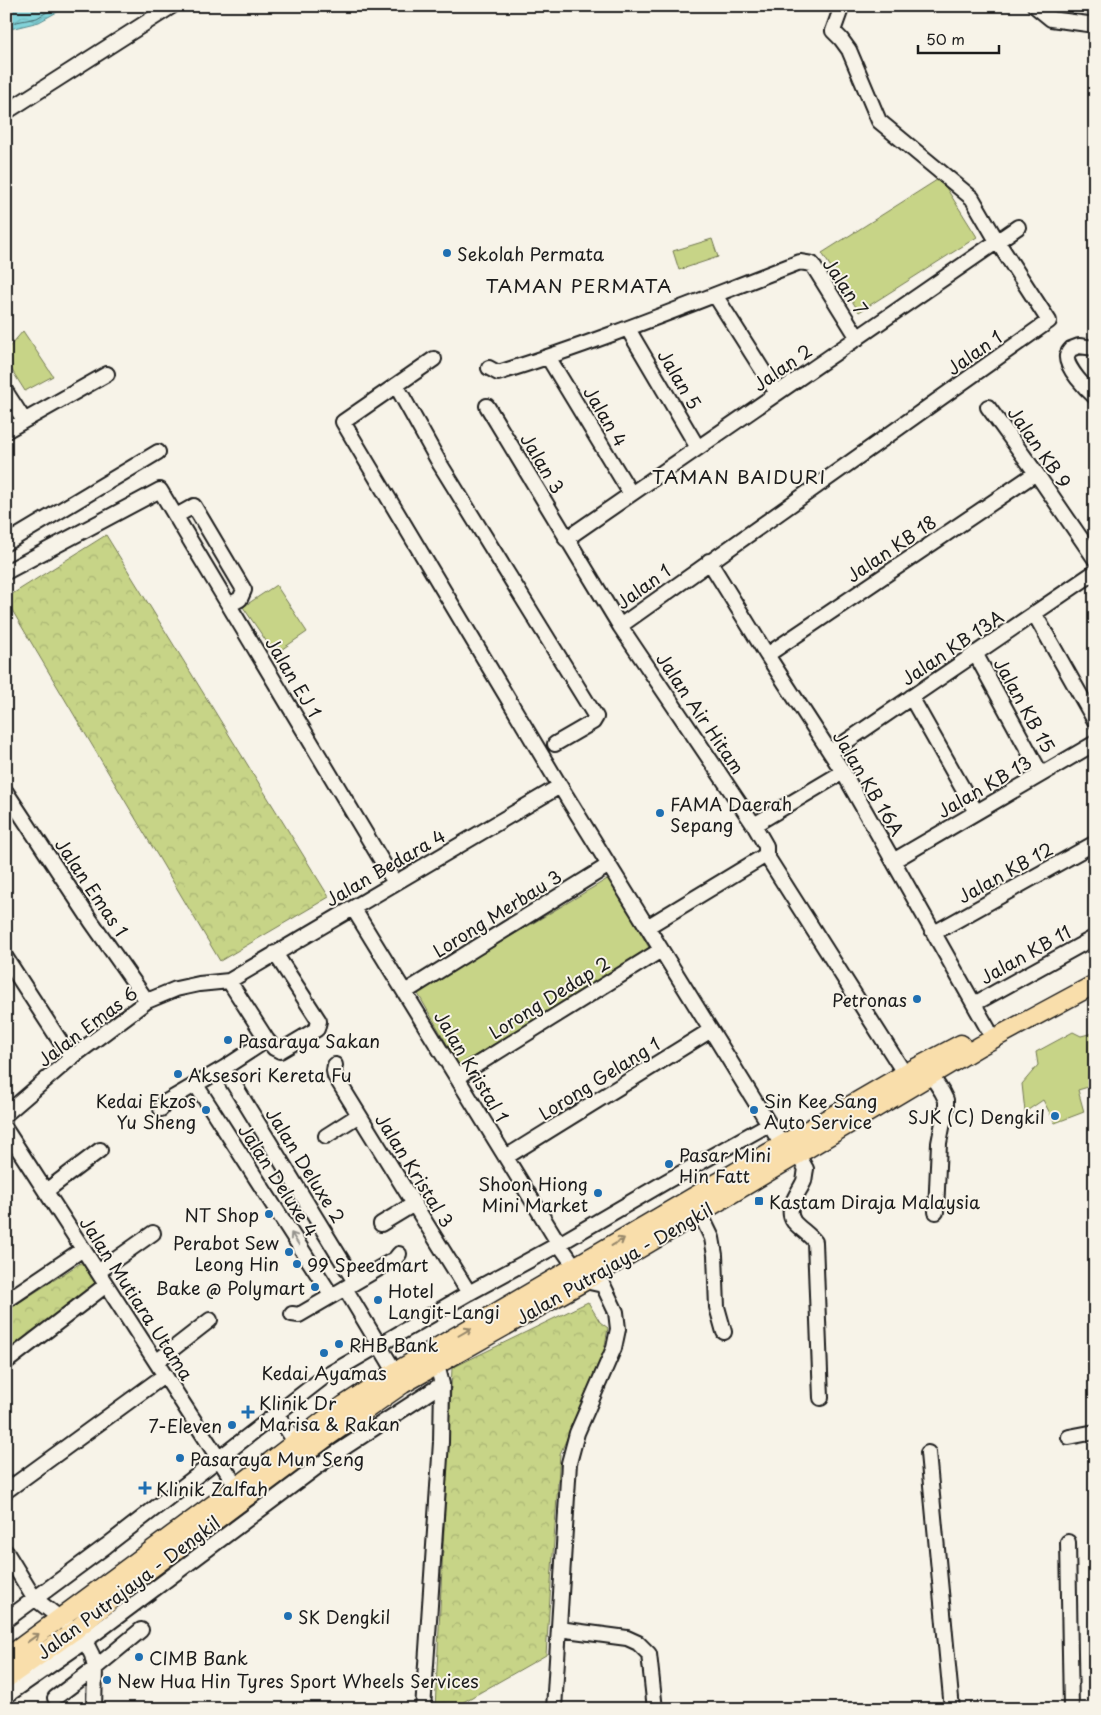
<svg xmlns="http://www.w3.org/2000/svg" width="1101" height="1715" font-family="'Playpen Sans',sans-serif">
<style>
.forest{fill:url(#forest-crowns);stroke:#727852}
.pitch{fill:#c7d487;stroke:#727852}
.water{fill:url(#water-waves);stroke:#598a8d}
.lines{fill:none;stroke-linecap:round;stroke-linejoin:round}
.shore{stroke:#456568;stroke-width:1}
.minor-casing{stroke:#1c1c1c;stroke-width:18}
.major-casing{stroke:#1c1c1c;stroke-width:21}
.minor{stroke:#f7f3e8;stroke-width:14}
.major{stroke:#f9deab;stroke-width:18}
.oneway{stroke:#94928c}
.oneway2{stroke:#96876b}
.poi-dot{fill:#1f6fb2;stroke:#f7f3e8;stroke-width:2}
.labels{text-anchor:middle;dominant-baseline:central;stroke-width:4;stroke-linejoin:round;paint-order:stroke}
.poi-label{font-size:18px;fill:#1c1c1c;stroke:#f7f3e8;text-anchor:start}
.street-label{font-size:18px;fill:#1c1c1c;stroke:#f7f3e8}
.neighbourhood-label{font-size:19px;letter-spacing:1px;fill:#1c1c1c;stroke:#f7f3e8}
</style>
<defs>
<pattern id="forest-crowns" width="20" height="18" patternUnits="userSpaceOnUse" patternTransform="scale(1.25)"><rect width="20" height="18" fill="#c7d487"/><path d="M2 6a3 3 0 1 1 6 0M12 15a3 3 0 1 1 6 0" fill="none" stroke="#aab574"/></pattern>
<pattern id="water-waves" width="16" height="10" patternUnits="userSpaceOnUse" patternTransform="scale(1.25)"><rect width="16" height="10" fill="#82d3d9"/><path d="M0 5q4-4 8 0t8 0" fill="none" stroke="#70b5ba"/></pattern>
</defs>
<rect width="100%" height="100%" fill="#f7f3e8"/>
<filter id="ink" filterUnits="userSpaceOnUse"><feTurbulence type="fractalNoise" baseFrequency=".02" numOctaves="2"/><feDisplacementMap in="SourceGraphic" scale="10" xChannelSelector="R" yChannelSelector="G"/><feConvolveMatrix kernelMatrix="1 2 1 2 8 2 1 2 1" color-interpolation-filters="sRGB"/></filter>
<g filter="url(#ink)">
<path class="forest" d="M 106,535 L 329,897 L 220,961 L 6,600 L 6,598 Z
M 82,1262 L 99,1286 L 12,1351 L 6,1341 L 6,1311 Z
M 588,1302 L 600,1322 L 608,1328 L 603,1357 L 560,1454 L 546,1655 L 451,1709 L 435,1709 L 452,1368 Z"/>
<path class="pitch" d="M 940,178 L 977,237 L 859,312 L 822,253 Z
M 712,239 L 718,257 L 679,270 L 673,251 Z
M 23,331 L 53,376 L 25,391 L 6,361 L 6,351 Z
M 276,585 L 307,632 L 275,654 L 243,607 Z
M 609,878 L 651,951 L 459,1065 L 417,992 Z
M 1073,1032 L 1081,1036 L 1093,1033 L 1095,1042 L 1095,1085 L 1078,1090 L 1084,1112 L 1055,1123 L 1043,1100 L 1025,1112 L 1022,1084 L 1038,1065 L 1036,1052 Z"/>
<path class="water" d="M 6,6 L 68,6 L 39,22 L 6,30 Z"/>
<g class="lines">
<path class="shore" d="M 6,24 L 37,18 L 57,6"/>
<g class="minor-casing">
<path id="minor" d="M 1035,6 L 1051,19 L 1095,25
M 6,112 L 172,6
M 715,295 L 777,393
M 628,329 L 698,448
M 1095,348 L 1079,346 L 1071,349 C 1070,350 1067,354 1067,356 C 1065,367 1087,390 1095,397
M 548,357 L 631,494
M 434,359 L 343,422 L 560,786 L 782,1145
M 489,368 L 498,373 C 601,341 700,300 800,262 L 812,264 L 858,338
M 396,385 L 440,464 L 596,717 L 593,722 L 555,744
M 6,392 L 24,420
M 487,406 L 620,626 L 754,825 L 766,846 L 766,855 L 910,1082
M 988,407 L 1036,473 L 1095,559
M 6,431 L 107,374
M 176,516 L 194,506 L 244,590 L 240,599 L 229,605
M 566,539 L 1018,227
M 6,543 L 158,452
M 709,561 L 767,655 L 843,772 L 988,1029
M 6,572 L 160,490 L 395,883
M 1034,613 L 1095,721
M 620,626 L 1049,321 L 997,241 L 972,198 L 879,121 L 849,50 L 841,39 L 833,31 L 842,6
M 975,653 L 1041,774
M 767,655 L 1036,473
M 911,697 L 976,812
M 831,752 L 1095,572
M 6,792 L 91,921 L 147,1001
M 754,825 L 843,772
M 893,861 L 1095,743
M 353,908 L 559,1244 L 585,1281 L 603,1285 L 616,1312 L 618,1329 L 614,1348 L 577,1433 L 569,1463 L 554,1709
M 647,927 L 766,855
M 934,933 L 1095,843
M 6,958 L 71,1058
M 229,981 L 267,1040 L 274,1048 L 280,1051 L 317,1029 L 319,1021 L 275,953
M 405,992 L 609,865
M 974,1004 L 1095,937
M 335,1065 L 334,1071 L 335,1076 L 469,1293
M 224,1068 L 355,1282
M 931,1075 L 942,1092 L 946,1100 L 946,1107 L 939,1143 L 936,1212
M 457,1077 L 661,950
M 196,1085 L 331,1295
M 161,1109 L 164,1103 L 224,1068 L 267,1040
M 6,1114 L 71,1058 L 147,1001 L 176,989 L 199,984 L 229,981 L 560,786
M 6,1130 L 237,1487
M 326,1136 L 359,1115
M 798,1155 L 806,1169 C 805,1173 805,1177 804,1181 C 799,1193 784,1209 794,1222 C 800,1229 809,1234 815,1242 L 821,1398
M 506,1157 L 711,1030
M 46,1191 L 100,1150
M 700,1213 L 712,1238 L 715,1255 L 717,1307 L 724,1332
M 381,1224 L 414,1204
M 98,1272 L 153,1233
M 345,1288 L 400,1380
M 6,1301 L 83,1249
M 292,1314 L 299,1315 L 395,1259 L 399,1254
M 6,1362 L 106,1285
M 156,1362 L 210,1320
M 277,1414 L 295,1442
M 1069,1437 L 1095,1432
M 928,1453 L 952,1709
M 6,1491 L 165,1375
M 1068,1542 L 1071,1709
M 6,1552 L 34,1598 L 61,1619 L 85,1641 L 92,1655 L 95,1668 L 94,1709
M 6,1620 L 106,1546 L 324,1377 L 469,1293 L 559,1244 L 667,1181 L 769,1124
M 559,1629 L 627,1638 L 638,1643 L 649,1654 L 655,1709
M 6,1696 L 85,1641 L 333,1455 L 442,1384
M 55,1698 L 95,1668 L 141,1630
M 423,1709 L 441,1442 L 442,1384 L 437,1365"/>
</g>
<g class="major-casing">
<path id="major" d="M 6,1658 L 237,1487 L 344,1405 L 395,1372 L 782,1145 L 904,1074 L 961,1044
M 6,1679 L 74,1631 L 137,1579 L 327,1437 L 403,1384 L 585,1281 L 980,1046 L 1095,984"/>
</g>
<use href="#minor" class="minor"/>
<use href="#major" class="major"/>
</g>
<defs><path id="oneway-shaft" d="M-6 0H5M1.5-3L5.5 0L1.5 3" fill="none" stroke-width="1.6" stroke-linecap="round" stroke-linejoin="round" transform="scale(1.25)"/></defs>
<use class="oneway" href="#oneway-shaft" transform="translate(295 1239) rotate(-123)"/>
<g class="oneway2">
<use href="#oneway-shaft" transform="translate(618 1242) rotate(-31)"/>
<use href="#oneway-shaft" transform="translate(465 1332) rotate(-30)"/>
<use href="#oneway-shaft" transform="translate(33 1638) rotate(-36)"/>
</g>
</g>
<g class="poi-dot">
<circle cx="447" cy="253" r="5"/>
<circle cx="660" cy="813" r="5"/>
<circle cx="917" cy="999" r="5"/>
<circle cx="228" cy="1040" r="5"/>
<circle cx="178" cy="1074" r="5"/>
<circle cx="206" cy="1110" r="5"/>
<circle cx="754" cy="1110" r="5"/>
<circle cx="1055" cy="1116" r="5"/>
<circle cx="669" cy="1164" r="5"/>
<circle cx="598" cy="1193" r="5"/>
<rect x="754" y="1196" width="10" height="10" rx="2.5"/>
<circle cx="269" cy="1214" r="5"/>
<circle cx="289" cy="1252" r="5"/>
<circle cx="297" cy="1264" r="5"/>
<circle cx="315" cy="1287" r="5"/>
<circle cx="378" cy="1300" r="5"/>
<circle cx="339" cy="1344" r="5"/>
<circle cx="324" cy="1353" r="5"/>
<path d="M245.5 1404.5h5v5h5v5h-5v5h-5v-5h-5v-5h5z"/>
<circle cx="232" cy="1425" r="5"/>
<circle cx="180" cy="1458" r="5"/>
<path d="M142.5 1480.5h5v5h5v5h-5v5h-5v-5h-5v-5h5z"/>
<circle cx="288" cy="1616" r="5"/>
<circle cx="139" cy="1657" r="5"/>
<circle cx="107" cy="1680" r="5"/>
</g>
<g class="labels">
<g class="poi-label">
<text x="457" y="253">Sekolah Permata</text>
<text x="670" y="803">FAMA Daerah<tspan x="670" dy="21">Sepang</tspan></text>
<text x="907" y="999" text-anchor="end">Petronas</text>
<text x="238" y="1040">Pasaraya Sakan</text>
<text x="188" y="1074">Aksesori Kereta Fu</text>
<text x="196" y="1100" text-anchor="end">Kedai Ekzos<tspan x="196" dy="21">Yu Sheng</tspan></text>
<text x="764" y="1100">Sin Kee Sang<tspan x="764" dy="21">Auto Service</tspan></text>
<text x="1045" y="1116" text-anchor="end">SJK (C) Dengkil</text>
<text x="679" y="1154">Pasar Mini<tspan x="679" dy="21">Hin Fatt</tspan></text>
<text x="588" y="1183" text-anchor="end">Shoon Hiong<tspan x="588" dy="21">Mini Market</tspan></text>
<text x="769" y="1201">Kastam Diraja Malaysia</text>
<text x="259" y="1214" text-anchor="end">NT Shop</text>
<text x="279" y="1242" text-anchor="end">Perabot Sew<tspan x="279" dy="21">Leong Hin</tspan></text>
<text x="307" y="1264">99 Speedmart</text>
<text x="305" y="1287" text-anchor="end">Bake @ Polymart</text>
<text x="388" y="1290">Hotel<tspan x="388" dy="21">Langit-Langi</tspan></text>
<text x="349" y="1344">RHB Bank</text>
<text x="324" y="1372" text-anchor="middle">Kedai Ayamas</text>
<text x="259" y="1402">Klinik Dr<tspan x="259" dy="21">Marisa &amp; Rakan</tspan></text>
<text x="222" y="1425" text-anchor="end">7-Eleven</text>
<text x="190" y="1458">Pasaraya Mun Seng</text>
<text x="156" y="1488">Klinik Zalfah</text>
<text x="298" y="1616">SK Dengkil</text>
<text x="149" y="1657">CIMB Bank</text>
<text x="117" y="1680">New Hua Hin Tyres Sport Wheels Services</text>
</g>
<g class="street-label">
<text transform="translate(846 286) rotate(56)">Jalan 7</text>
<text transform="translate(974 352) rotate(-35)">Jalan 1</text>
<text transform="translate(782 367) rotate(-35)">Jalan 2</text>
<text transform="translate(680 379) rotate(59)">Jalan 5</text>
<text transform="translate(606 416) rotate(59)">Jalan 4</text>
<text transform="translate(1040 447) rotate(55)">Jalan KB 9</text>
<text transform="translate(543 463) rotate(59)">Jalan 3</text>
<text transform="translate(891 548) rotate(-34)">Jalan KB 18</text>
<text transform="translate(643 586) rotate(-36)">Jalan 1</text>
<text transform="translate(952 647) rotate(-34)">Jalan KB 13A</text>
<text transform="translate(294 677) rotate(59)">Jalan EJ 1</text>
<text transform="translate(1025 705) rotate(61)">Jalan KB 15</text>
<text transform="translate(701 713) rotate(56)">Jalan Air Hitam</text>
<text transform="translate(869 783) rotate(59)">Jalan KB 16A</text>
<text transform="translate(984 786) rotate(-30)">Jalan KB 13</text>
<text transform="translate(385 867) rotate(-30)">Jalan Bedara 4</text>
<text transform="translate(1005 872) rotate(-29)">Jalan KB 12</text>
<text transform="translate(92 887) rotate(56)">Jalan Emas 1</text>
<text transform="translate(497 913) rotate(-32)">Lorong Merbau 3</text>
<text transform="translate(1025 954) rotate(-29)">Jalan KB 11</text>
<text transform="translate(549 997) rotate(-32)">Lorong Dedap 2</text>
<text transform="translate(87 1026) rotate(-37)">Jalan Emas 6</text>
<text transform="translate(472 1066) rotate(59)">Jalan Kristal 1</text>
<text transform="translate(599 1078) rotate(-32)">Lorong Gelang 1</text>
<text transform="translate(306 1165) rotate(58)">Jalan Deluxe 2</text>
<text transform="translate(415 1170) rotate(58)">Jalan Kristal 3</text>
<text transform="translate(279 1180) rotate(57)">Jalan Deluxe 4</text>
<text transform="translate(614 1263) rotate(-30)">Jalan Putrajaya - Dengkil</text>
<text transform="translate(137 1298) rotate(57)">Jalan Mutiara Utama</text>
<text transform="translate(128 1587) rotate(-37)">Jalan Putrajaya - Dengkil</text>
</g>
<g class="neighbourhood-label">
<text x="579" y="285">TAMAN PERMATA</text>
<text x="739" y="476">TAMAN BAIDURI</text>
</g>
</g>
<rect width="1101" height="1715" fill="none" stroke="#f7f3e8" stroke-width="25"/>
<rect x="12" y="12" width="1076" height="1690" fill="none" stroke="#1c1c1c" stroke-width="2" filter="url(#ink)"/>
<path d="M918 45v8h81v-8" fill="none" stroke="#1c1c1c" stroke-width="2.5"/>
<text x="926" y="45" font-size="15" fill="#1c1c1c" stroke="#f7f3e8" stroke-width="4" paint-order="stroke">50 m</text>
</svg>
